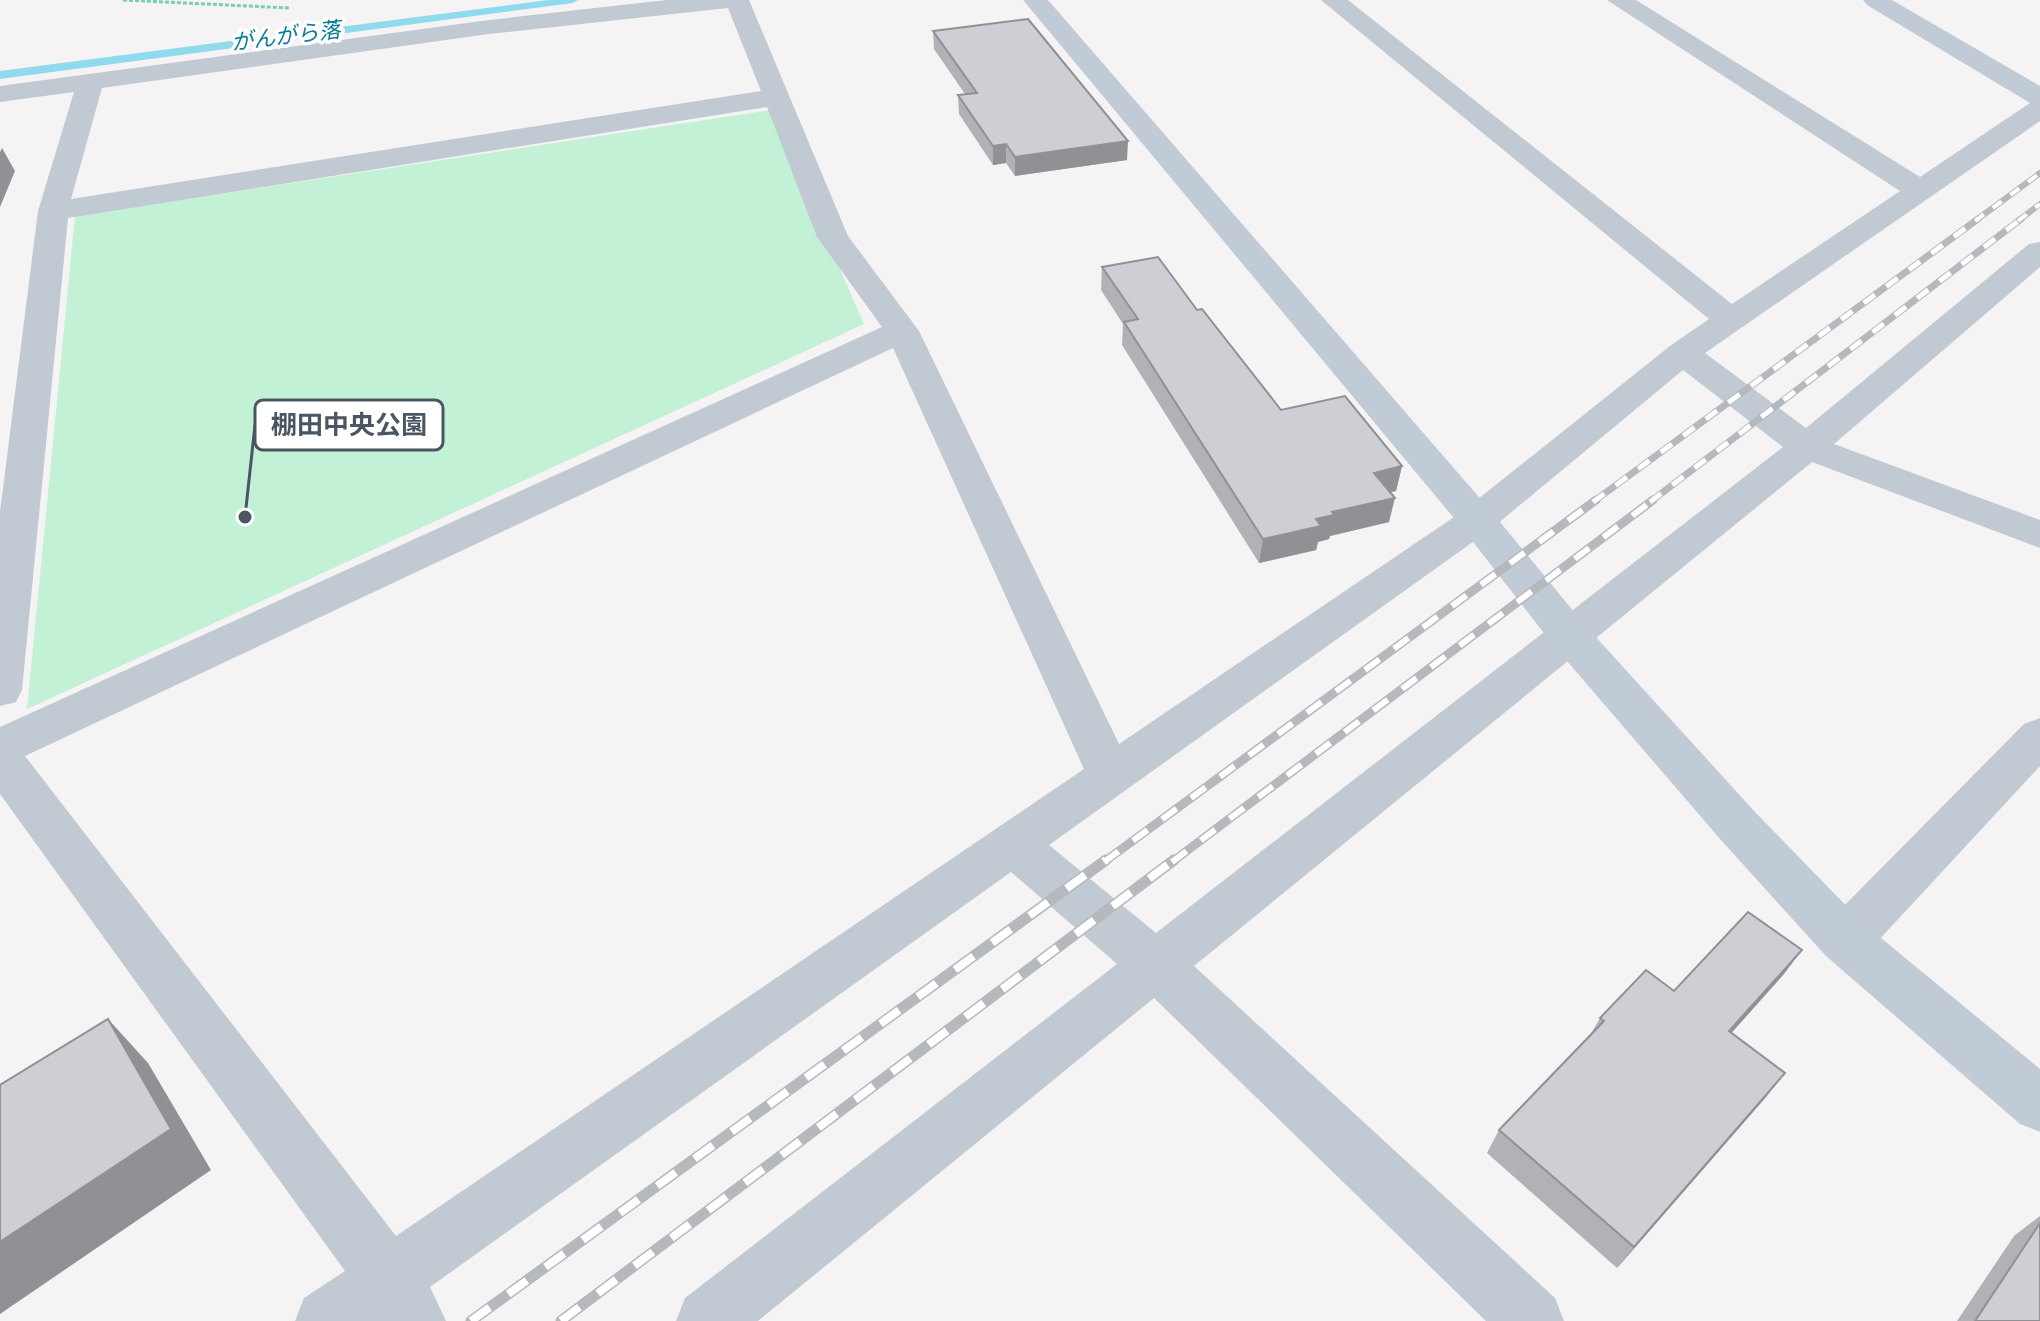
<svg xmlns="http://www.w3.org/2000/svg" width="2040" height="1321" font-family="'Sofia Sans Condensed','Noto Sans JP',sans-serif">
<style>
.green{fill:#c3f1d5}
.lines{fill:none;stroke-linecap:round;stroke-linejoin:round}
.stream{fill:#90daee;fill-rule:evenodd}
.path{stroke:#7ad0a6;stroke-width:3;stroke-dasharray:4 2;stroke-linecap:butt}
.street{fill:#c1cad2;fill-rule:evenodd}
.secondary{fill:#c1cbd6;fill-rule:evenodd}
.rail-far3-casing{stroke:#b5b8bd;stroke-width:6}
.rail-far2-casing{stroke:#b5b8bd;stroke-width:7}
.rail-far1-casing{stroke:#b5b8bd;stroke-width:9}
.rail-casing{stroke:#b5b8bd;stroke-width:11}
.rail-far3{stroke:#fff;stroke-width:4;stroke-dasharray:11;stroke-linecap:butt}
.rail-far2{stroke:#fff;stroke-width:5;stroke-dasharray:14;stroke-linecap:butt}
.rail-far1{stroke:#fff;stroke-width:6;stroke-dasharray:18;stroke-linecap:butt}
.rail{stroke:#fff;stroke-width:8;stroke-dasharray:23;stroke-linecap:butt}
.wall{fill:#b0b2b7}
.shaded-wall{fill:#909195}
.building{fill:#cdcfd5;stroke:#909195;stroke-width:2}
.labels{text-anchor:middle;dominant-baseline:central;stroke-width:7;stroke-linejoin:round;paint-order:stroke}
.far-water-label{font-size:22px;font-style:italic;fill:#0c7c9b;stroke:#fff}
.leader{fill:none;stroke:#4a5661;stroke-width:3}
.callout-dot{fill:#4a5661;stroke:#fff;stroke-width:3}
.callout{fill:#fff;stroke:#4a5661;stroke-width:3}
.callout-label{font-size:26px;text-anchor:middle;font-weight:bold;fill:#4a5661}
</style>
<rect width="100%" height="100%" fill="#f5f3f3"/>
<path class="green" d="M 770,110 L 864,324 L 27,709 L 75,216 Z"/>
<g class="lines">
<path class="stream" d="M 548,0 L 578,0 L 573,3 L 0,79 L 0,71 Z"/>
<path class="path" d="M 123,0 L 289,8"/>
<path class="street" d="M 667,0 L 749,0 L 848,236 L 919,331 L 1119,744 L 1463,511 L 1670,346 L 1709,319 L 1321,0 L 1348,0 L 1732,304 L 1900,191 L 1607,0 L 1636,0 L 1920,177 L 2030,103 L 2040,101 L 2040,121 L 1705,353 L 1806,428 L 2029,244 L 2040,242 L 2040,267 L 1834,444 L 2040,520 L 2040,548 L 1812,462 L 1194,966 L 1555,1298 L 1564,1321 L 1486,1321 L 1154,998 L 758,1321 L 676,1321 L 685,1298 L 1117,964 L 1011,872 L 430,1287 L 446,1321 L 295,1321 L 304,1298 L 345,1271 L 0,794 L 0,727 L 882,327 L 817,237 L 767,107 L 68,218 L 22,690 L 16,702 L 0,706 L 0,512 L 38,211 L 74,92 L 0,102 L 0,86 L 489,20 ZM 728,8 L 761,91 L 71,199 L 102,88 L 489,34 ZM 893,348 L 1084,769 L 396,1236 L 25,756 ZM 1683,370 L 1783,447 L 1156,933 L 1049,845 L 1491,529 Z
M 2040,718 L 2040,766 L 1864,956 L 1845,963 L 1826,956 L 1819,940 L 1826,924 L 2024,724 Z"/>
<path class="secondary" d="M 1023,0 L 1048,0 L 1491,511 L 1584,624 L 1755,812 L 1864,924 L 2040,1069 L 2040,1132 L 2020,1124 L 1826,956 L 1721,840 L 1554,646 L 1463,529 Z
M 1863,0 L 1892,0 L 2040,86 L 2040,105 L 2030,103 L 1867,5 Z"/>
<g class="rail-far3-casing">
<path id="rail-far3" d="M 1975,221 L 2040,173
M 2018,221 L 2040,204"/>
</g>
<g class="rail-far2-casing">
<path id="rail-far2" d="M 1593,502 L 1978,219
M 1650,502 L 2021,219"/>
</g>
<g class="rail-far1-casing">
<path id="rail-far1" d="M 1104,862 L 1596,500
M 1172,862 L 1653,500"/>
</g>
<g class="rail-casing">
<path id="rail" d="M 471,1321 L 1106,860
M 561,1321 L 1174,860"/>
</g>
<use href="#rail-far3" class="rail-far3"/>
<use href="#rail-far2" class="rail-far2"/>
<use href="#rail-far1" class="rail-far1"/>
<use href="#rail" class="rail"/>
</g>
<path class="wall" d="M 933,31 L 1127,160 L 1015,176 L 1006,163 L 993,165 L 959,114 L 958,95 L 965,94 L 934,49 Z
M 1102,267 L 1197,310 L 1281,410 L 1402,466 L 1396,491 L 1390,492 L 1389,522 L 1330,536 L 1329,539 L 1318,542 L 1316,550 L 1259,563 L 1122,345 L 1123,324 L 1101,290 Z
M 1802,950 L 1783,975 L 1731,1033 L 1766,1097 L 1617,1268 L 1487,1153 L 1499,1130 L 1589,1037 L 1600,1018 L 1674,991 Z
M 2040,1216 L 2040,1321 L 1957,1321 L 2014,1236 Z"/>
<path class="shaded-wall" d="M 1128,141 L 1127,160 L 1015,176 L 1015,157 Z
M 1006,144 L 1006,163 L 993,165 L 993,146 Z
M 2,148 L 15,171 L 0,207 L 0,152 Z
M 1402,466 L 1396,491 L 1369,497 L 1374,473 Z
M 1395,498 L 1389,522 L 1330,536 L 1329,539 L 1318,542 L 1316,550 L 1259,563 L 1263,539 L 1316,519 L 1332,512 Z
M 1802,950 L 1783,975 L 1711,1056 L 1729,1031 Z
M 108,1019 L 148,1063 L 211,1170 L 0,1314 L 0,1242 Z
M 1785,1073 L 1766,1097 L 1617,1268 L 1634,1247 Z"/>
<path class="building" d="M 1028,19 L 1128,141 L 1015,157 L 1006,144 L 993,146 L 958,95 L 977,93 L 933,31 Z
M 1158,257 L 1197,310 L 1202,309 L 1281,410 L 1345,396 L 1402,466 L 1374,473 L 1395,498 L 1332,512 L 1334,515 L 1316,519 L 1321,526 L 1263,539 L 1124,322 L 1138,319 L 1102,267 Z
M 1748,912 L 1802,950 L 1729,1031 L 1785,1073 L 1634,1247 L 1499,1130 L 1604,1021 L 1600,1018 L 1646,970 L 1674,991 Z
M 108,1019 L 171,1129 L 0,1242 L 0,1085 Z
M 2040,1223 L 2040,1321 L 1975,1321 Z"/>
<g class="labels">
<g class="far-water-label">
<text transform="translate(286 37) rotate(-7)">がんがら落</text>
</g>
</g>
<path class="leader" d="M245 517L255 425"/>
<circle class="callout-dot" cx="245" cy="517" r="8"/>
<rect class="callout" x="255" y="400" width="188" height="50" rx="8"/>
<g class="callout-label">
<text x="349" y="434">棚田中央公園</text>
</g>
</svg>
